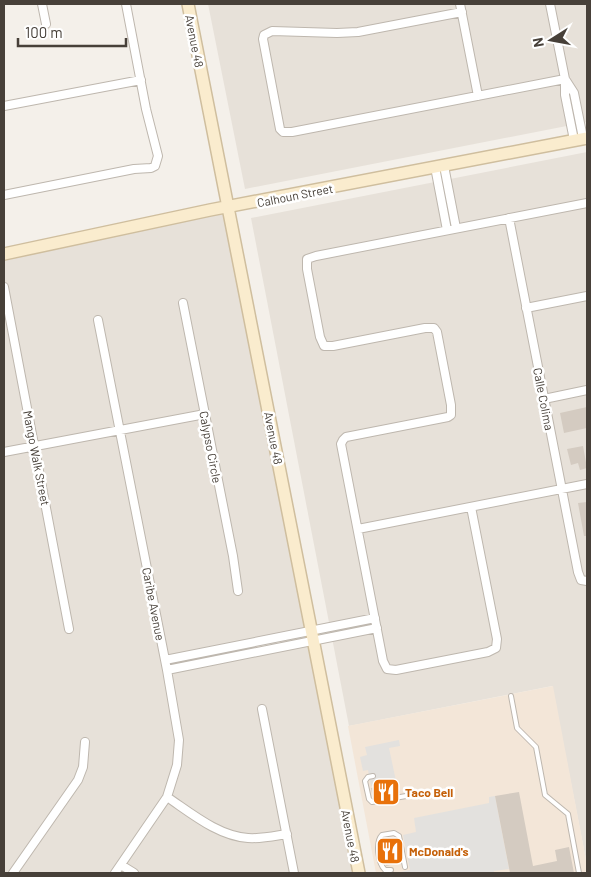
<svg xmlns="http://www.w3.org/2000/svg" width="591" height="877" font-family="Barlow,sans-serif">
<style>
.residential{fill:#e7e1d9}
.commercial{fill:#f3e6d8}
.parking{fill:#e3e1de}
.building{fill:#d4cbc1}
.lines{fill:none;stroke-linecap:round;stroke-linejoin:round}
.lane-casing{stroke:#beb7ae;stroke-width:6}
.street-casing{stroke:#beb7ae;stroke-width:10}
.secondary-casing{stroke:#cfbe9e;stroke-width:14}
.lane{stroke:#fff;stroke-width:4}
.street{stroke:#fff;stroke-width:8}
.secondary{stroke:#faecce;stroke-width:11}
.labels{text-anchor:middle;dominant-baseline:central;stroke-width:5;stroke-linejoin:round;paint-order:stroke}
.street-label{font-size:12px;fill:#474039;stroke:#fff}
.food-label{font-size:12px;font-weight:bold;fill:#c56008;stroke:#fff;text-anchor:start}
</style>
<rect width="100%" height="100%" fill="#f4f0ea"/>
<path class="residential" d="M 208,4 L 587,4 L 587,122 L 245,189 Z
M 587,152 L 587,865 L 552,686 L 349,726 L 251,218 Z
M 228,207 L 359,873 L 4,873 L 4,255 Z"/>
<path class="commercial" d="M 553,686 L 587,865 L 587,873 L 376,873 L 348,726 Z"/>
<path class="parking" d="M 399,740 L 400,746 L 389,748 L 396,781 L 371,786 L 368,770 L 363,771 L 360,757 L 367,755 L 365,747 Z
M 495,796 L 509,869 L 494,871 L 494,873 L 396,873 L 410,870 L 403,835 L 416,832 L 414,818 L 489,803 L 489,797 Z"/>
<path class="building" d="M 587,407 L 587,428 L 564,433 L 560,413 Z
M 583,446 L 587,468 L 580,470 L 578,463 L 571,465 L 567,449 Z
M 587,502 L 587,536 L 584,536 L 578,503 Z
M 397,783 L 400,793 L 373,798 L 371,788 Z
M 519,792 L 533,866 L 557,861 L 555,850 L 569,847 L 574,873 L 510,873 L 495,796 Z
M 393,837 L 396,838 L 400,863 L 386,866 L 382,849 L 382,843 L 384,838 Z"/>
<g class="lines">
<g class="lane-casing">
<path id="lane" d="M 511,696 L 517,728 L 536,747 L 545,795 L 568,814 L 579,873
M 373,776 L 368,777 L 365,781 L 369,799 L 372,802 L 406,796
M 391,870 L 385,870 C 378,863 375,842 382,835 L 394,833 L 399,836 L 405,867"/>
</g>
<g class="street-casing">
<path id="street" d="M 42,4 L 46,24
M 460,4 L 478,96
M 550,4 L 565,79 L 565,95 L 574,140
M 462,12 L 358,32 L 337,33 L 272,31 L 264,35 L 263,39 L 280,129 L 283,132 L 292,132 L 565,79
M 565,79 L 574,93 L 583,138
M 4,106 L 141,80
M 444,166 L 456,228
M 435,167 L 447,230
M 4,195 L 134,169 L 151,168 L 155,166 L 158,156 L 146,109 L 126,4
M 509,218 L 578,572 L 581,580 L 587,581
M 4,287 L 69,629
M 183,303 L 233,556 L 238,591
M 526,308 L 587,296
M 98,320 L 167,670 L 179,740 L 177,765 L 167,797 L 115,873
M 544,399 L 587,390
M 4,452 L 205,414
M 471,507 L 497,639 L 496,648 L 488,652 L 396,670 L 387,669 L 383,661 L 341,444 L 343,440 L 346,437 L 448,417 L 451,415 L 451,405 L 437,332 L 434,328 L 425,328 L 333,346 L 324,346 L 320,337 L 307,269 L 307,259 L 316,256 L 587,203
M 358,529 L 587,484
M 165,660 L 375,618
M 167,670 L 377,628
M 262,709 L 294,873
M 167,797 C 191,813 218,836 248,838 C 261,839 274,836 287,834
M 121,865 L 134,873
M 13,873 L 78,780 L 83,767 L 85,742"/>
</g>
<g class="secondary-casing">
<path id="secondary" d="M 188,4 L 359,873
M 4,254 L 210,210 L 587,138"/>
</g>
<use href="#lane" class="lane"/>
<use href="#street" class="street"/>
<use href="#secondary" class="secondary"/>
</g>
<defs>
<g id="restaurant-square" transform="scale(1.4375)"><rect x="-9" y="-9" width="18" height="18" rx="4" fill="#e8710a" stroke="#fff"/><path d="M-5-6h1v4h1v-4h1v4h1v-4h1v5L-1.5 .5V6h-2V.5L-5-1ZM5-6V6H3V1.5H1.5Q1.5-4 5-6Z" fill="#fff"/></g>
</defs>
<g fill-rule="evenodd">
<use href="#restaurant-square" x="386" y="792"/>
<use href="#restaurant-square" x="390" y="851"/>
</g>
<g class="labels">
<g class="street-label">
<text transform="translate(195 41) rotate(79)">Avenue 48</text>
<text transform="translate(295 195) rotate(-11)">Calhoun Street</text>
<text transform="translate(544 399) rotate(79)">Calle Colima</text>
<text transform="translate(274 438) rotate(79)">Avenue 48</text>
<text transform="translate(211 447) rotate(79)">Calypso Circle</text>
<text transform="translate(37 458) rotate(79)">Mango Walk Street</text>
<text transform="translate(154 604) rotate(79)">Caribe Avenue</text>
<text transform="translate(351 836) rotate(79)">Avenue 48</text>
</g>
<g class="food-label">
<text x="405" y="792">Taco Bell</text>
<text x="409" y="851">McDonald's</text>
</g>
</g>
<rect width="591" height="877" fill="none" stroke="#474039" stroke-width="10"/>
<g transform="translate(551 40) rotate(259)" stroke="#ffffff" stroke-width="4" paint-order="stroke">
<path d="M0-4L9 19L0 12L-9 19Z" fill="#474039"/>
<text y="-8" font-size="14" font-weight="bold" text-anchor="middle" fill="#474039">N</text>
</g>
<path d="M18 38v8h108v-8" fill="none" stroke="#474039" stroke-width="2.5"/>
<text x="25" y="38" font-size="15" fill="#474039" stroke="#ffffff" stroke-width="4" paint-order="stroke">100 m</text>
</svg>
